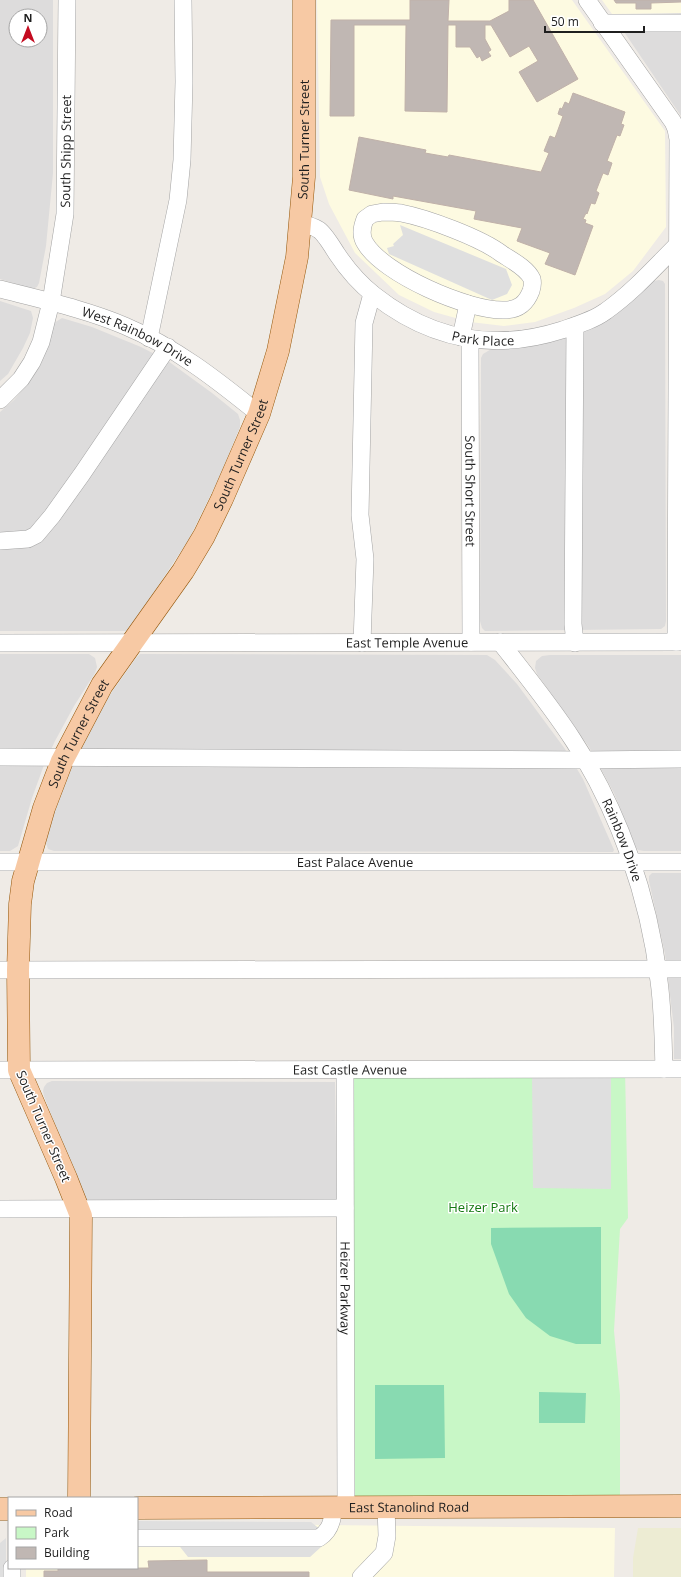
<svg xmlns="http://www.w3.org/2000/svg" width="681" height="1577" font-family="'Open Sans',sans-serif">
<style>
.residential{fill:#dddcdc;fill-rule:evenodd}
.education{fill:#fdfae1}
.farmland{fill:#edecd3}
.park{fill:#c8f7c6}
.pitch{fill:#88dab1}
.parking{fill:#dfdfdf}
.building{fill:#c0b7b3;stroke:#c0b1a9}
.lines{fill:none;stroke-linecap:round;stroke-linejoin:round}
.minor-casing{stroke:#a3a3a3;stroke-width:18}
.major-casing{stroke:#925508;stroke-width:23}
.minor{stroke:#fff;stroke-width:17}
.major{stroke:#f7c9a4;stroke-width:22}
.labels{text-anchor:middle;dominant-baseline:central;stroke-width:3;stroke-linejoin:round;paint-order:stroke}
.street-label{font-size:13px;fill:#1f1f1f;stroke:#fff}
.park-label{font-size:13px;fill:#157912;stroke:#fff}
</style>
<rect width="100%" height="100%" fill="#efebe6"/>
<path class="residential" d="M 0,0 L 53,0 L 53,173 L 46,246 L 39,283 L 37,287 L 32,289 L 0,279 ZM 16,16 L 40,16 L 40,40 L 16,40 Z
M 681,13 L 681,116 L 612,14 Z
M 659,280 L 663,281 L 665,284 L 666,621 L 665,626 L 661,629 L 485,631 L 482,628 L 480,621 L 481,358 L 483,354 L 493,348 L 559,340 L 582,331 L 622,310 L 638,294 L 654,281 Z
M 0,301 L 31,311 L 33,318 L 30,333 L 23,348 L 8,374 L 0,381 Z
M 62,318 L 92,327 L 141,347 L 168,361 L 212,393 L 238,414 L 240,420 L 240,427 L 219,478 L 189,539 L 129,630 L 125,631 L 0,631 L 0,412 L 14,400 L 30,381 L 40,366 L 51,338 L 54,323 Z
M 0,654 L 89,654 L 95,658 L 97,667 L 95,673 L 74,706 L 55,741 L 44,765 L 32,798 L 18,846 L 10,851 L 0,851 Z
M 140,654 L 487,655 L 495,660 L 517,684 L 565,749 L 583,779 L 614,850 L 613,852 L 54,851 L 48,849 L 45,840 L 66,775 L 102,706 L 136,658 Z
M 550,655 L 681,655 L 681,851 L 644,851 L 638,850 L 636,848 L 614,793 L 589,747 L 537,674 L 535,668 L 536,661 L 542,656 Z
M 652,873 L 681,873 L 681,1059 L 674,1059 L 674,1028 L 665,954 L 649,881 L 649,876 Z
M 52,1081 L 335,1082 L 337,1208 L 87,1209 L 44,1096 L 43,1091 L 44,1087 L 47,1083 Z"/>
<path class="education" d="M 317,0 L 572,0 L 665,131 L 666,227 L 633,271 L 605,294 L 574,308 L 535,322 L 504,326 L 470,322 L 434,312 L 399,295 L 355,253 L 329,204 L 320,177 Z
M 602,0 L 681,0 L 681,13 L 612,14 Z
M 137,1523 L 615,1528 L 614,1577 L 26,1577 L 26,1568 L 137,1568 Z"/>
<path class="farmland" d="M 638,1528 L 681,1528 L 681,1577 L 633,1577 L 633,1558 Z"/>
<path class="park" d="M 345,1069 L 625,1069 L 628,1218 L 620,1229 L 614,1331 L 620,1395 L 620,1506 L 346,1508 Z"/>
<path class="pitch" d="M 601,1227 L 601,1344 L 576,1344 L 550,1336 L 526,1318 L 509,1294 L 491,1244 L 491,1228 Z
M 375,1385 L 444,1385 L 445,1458 L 375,1459 Z
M 539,1392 L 586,1393 L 585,1423 L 539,1423 Z"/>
<path class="parking" d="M 400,225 L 506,269 L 512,285 L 507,294 L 492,300 L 389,254 L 387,248 L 394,246 L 393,244 L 403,235 Z
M 532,1069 L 611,1069 L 611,1189 L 533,1188 Z
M 137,1521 L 311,1522 L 331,1538 L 310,1557 L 188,1557 L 177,1543 L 137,1544 Z
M 6,1538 L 6,1577 L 0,1577 L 0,1543 Z"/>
<path class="building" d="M 410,0 L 449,0 L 448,21 L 490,21 L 509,11 L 509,0 L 533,0 L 578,79 L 537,102 L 519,72 L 538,61 L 529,46 L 510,57 L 491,25 L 485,25 L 485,39 L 491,50 L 488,52 L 491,56 L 482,61 L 480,56 L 477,58 L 470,47 L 456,47 L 456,25 L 448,25 L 447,112 L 405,111 L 406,25 L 354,25 L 354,116 L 330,116 L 331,20 L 410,20 Z
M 614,0 L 681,0 L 681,2 L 651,3 L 651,9 L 636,9 L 636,3 L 616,3 Z
M 573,93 L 625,112 L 621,124 L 624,125 L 620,136 L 617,135 L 607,161 L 612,163 L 608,175 L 603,173 L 596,191 L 599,193 L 595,204 L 591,203 L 587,214 L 586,213 L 583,219 L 586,220 L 585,223 L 593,226 L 575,275 L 545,264 L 550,253 L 517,241 L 522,228 L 474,219 L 476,211 L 393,196 L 393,199 L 349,190 L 359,137 L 426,150 L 425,153 L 448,157 L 449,155 L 541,172 L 549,153 L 544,151 L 550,136 L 555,138 L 563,116 L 558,114 L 560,108 L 562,109 L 565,102 L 569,104 Z
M 207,1560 L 207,1572 L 309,1572 L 309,1577 L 44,1577 L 44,1571 L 58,1571 L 58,1569 L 149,1568 L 148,1561 Z"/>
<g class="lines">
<g class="minor-casing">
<g id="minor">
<path d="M 587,0 L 673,122 L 676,129 L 678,139 L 676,642"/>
<path d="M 602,23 L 681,23"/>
<path d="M 383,212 C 389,212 395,212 401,213 C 427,218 481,238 502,254 C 511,260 527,268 532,279 C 533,283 532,288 531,291 C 526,304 518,310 504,310 C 468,311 383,274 365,243 C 360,235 362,227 365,219 L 372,214 Z"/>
<path id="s1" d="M 299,222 C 306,225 314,226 319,230 C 325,234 333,248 337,254 C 347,269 360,284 374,295 C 431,340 493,352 562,330 C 577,325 594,320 606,311 C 633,292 655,267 678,244"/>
<path id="s2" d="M 0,289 C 42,300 85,309 125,326 C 175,347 217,380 259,414"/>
<path d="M 575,326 L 573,624 L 575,643"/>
<path d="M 461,337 L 468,304"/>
<path d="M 149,338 L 178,200 L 182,160 L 184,82 L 183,0"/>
<path id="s3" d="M 470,340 L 471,642"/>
<path id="s4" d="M 0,400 L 21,379 L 32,362 L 41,342 L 51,302 L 65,214 L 67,0"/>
<path d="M 0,541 L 28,539 L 36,535 L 52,516 L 82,474 L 168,347"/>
<path id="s5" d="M 500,642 C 525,674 551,706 573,740 C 619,811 649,897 659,981 C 663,1010 663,1039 664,1069"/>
<path id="s6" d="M 0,643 L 681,642"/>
<path d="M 362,643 L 365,559 L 360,515 L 364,323 L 372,294"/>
<path d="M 0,757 L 584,760 L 681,759"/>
<path id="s7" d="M 0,862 L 681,862"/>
<path d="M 0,970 L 681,969"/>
<path id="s8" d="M 345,1069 L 346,1508"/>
<path id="s9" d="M 0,1070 L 681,1069"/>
<path d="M 0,1209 L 345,1208"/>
<path d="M 137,1538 L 319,1538 C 330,1531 333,1521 333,1508"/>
<path d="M 12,1568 L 12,1577"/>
<path d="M 361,1577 L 384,1553 L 387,1536 L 386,1506"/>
</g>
</g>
<g class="major-casing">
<g id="major">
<path id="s10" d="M 79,1498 L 81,1216 L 66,1178 L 19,1070 L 18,970 L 20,904 L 23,881 L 44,808 L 62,761 L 102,685 L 183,571 L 204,536 L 222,499 L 259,414 L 278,351 L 297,257 L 304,177 L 304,0"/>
<path id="s11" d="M 137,1508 L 681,1506"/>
<path d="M 0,1509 L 9,1509"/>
</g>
</g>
<use href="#minor" class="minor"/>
<use href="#major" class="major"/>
</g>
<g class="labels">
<g class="street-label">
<text stroke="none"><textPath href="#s10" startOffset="1436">South Turner Street</textPath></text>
<text stroke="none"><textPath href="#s4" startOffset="265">South Shipp Street</textPath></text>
<text stroke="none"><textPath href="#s1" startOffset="227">Park Place</textPath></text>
<text stroke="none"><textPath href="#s2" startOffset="146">West Rainbow Drive</textPath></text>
<text stroke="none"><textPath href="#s10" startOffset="1112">South Turner Street</textPath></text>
<text stroke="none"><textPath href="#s3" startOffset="151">South Short Street</textPath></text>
<text stroke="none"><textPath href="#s6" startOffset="407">East Temple Avenue</textPath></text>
<text stroke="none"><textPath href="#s10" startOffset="788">South Turner Street</textPath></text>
<text stroke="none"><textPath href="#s5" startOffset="234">Rainbow Drive</textPath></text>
<text stroke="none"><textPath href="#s7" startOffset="355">East Palace Avenue</textPath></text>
<text stroke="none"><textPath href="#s9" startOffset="350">East Castle Avenue</textPath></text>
<text transform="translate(44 1126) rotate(67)">South Turner Street</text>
<text stroke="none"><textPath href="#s8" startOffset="219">Heizer Parkway</textPath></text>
<text stroke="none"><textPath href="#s11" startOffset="272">East Stanolind Road</textPath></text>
</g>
<g class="park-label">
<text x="483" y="1207">Heizer Park</text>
</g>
</g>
<rect x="8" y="1497" width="130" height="72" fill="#ffffff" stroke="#a5a5a5"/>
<rect x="16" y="1510" width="20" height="6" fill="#f7c9a4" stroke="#a5a5a5"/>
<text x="44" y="1517" font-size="12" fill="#1f1f1f">Road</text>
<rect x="16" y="1527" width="20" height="12" fill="#c8f7c6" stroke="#a5a5a5"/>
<text x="44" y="1537" font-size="12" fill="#1f1f1f">Park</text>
<rect x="16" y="1547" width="20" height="12" fill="#c0b7b3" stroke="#a5a5a5"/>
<text x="44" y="1557" font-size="12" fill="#1f1f1f">Building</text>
<g transform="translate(28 28)"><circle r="19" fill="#ffffff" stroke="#a5a5a5"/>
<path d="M0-3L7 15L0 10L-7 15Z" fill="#c40b20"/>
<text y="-6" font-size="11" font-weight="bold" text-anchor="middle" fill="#1f1f1f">N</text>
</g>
<path d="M545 26v6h99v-6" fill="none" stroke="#1f1f1f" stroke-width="2"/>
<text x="551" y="26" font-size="12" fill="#1f1f1f" stroke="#ffffff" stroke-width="3" paint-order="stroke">50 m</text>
</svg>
